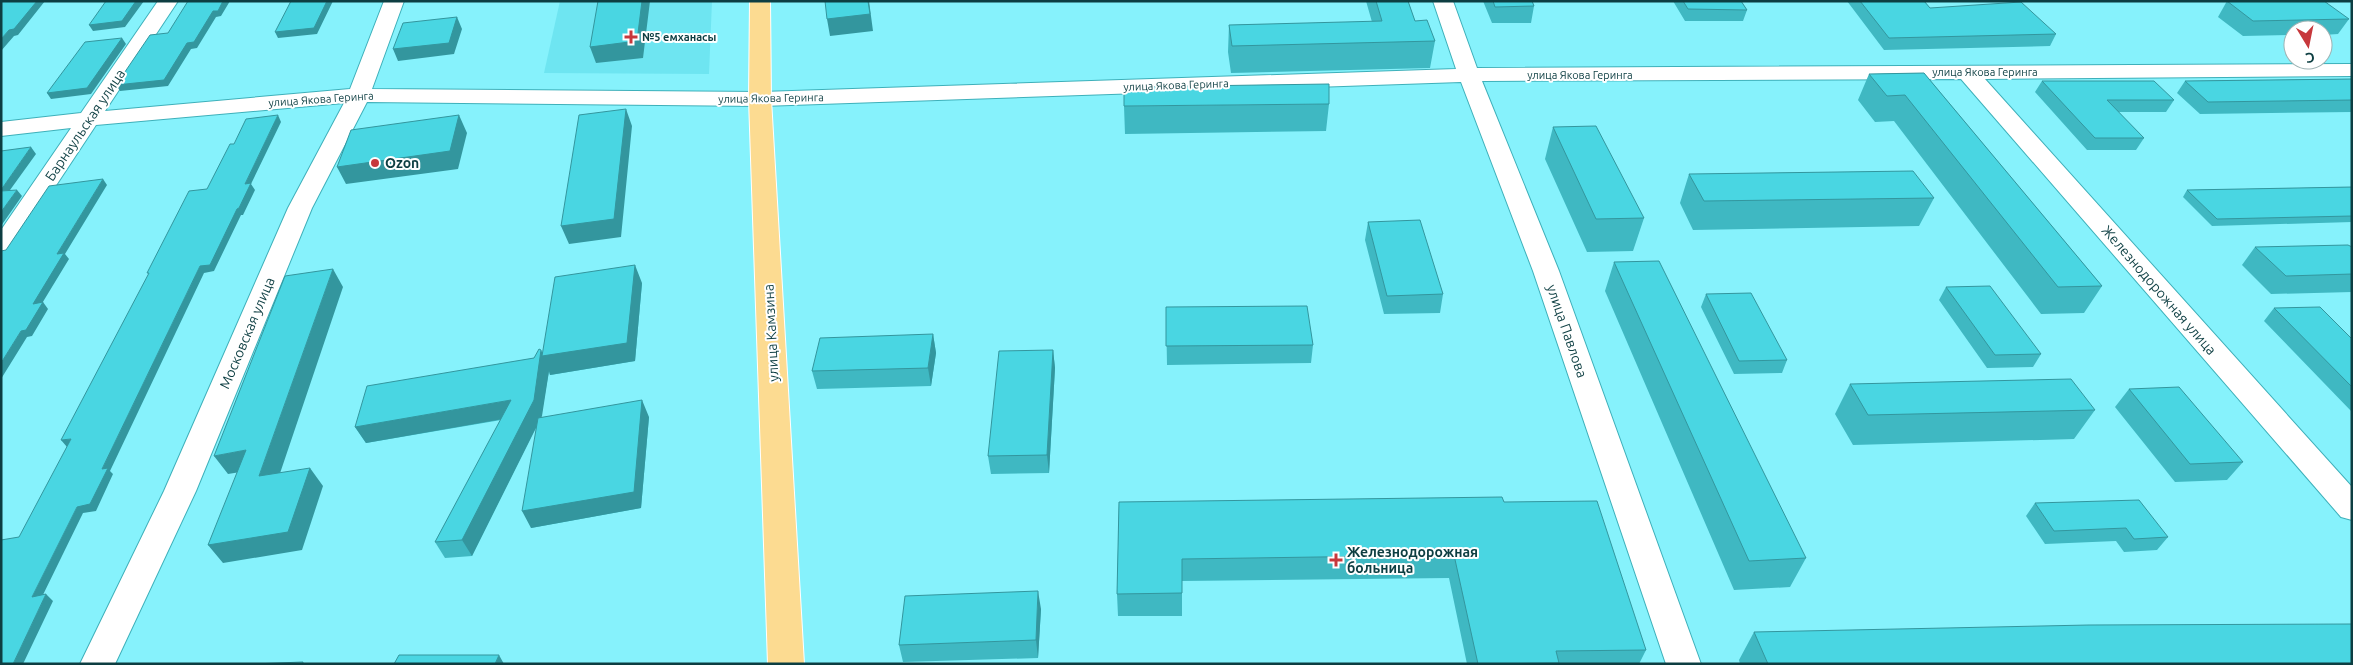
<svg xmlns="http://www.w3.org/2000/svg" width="2353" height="665" font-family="Ubuntu,sans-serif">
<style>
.built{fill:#6ee5f1}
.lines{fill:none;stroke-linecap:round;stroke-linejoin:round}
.minor-casing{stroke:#3eb0ba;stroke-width:2}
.major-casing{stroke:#fff;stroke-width:2}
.minor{fill:#fff;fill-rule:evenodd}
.major{fill:#fcdb91;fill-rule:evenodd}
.wall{fill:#3fb8c2}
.shaded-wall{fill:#33969e}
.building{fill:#49d6e2;stroke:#33969e}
.poi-dot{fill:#c7383c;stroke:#fff;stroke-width:2}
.labels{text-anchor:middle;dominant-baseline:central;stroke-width:4;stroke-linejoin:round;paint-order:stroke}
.far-poi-label{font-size:11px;font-weight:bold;fill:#0d3e42;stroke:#fff;text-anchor:start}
.far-street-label{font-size:11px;fill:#0d3e42;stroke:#fff}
.street-label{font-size:14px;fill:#0d3e42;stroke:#fff}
.poi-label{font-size:14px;font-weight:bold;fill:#0d3e42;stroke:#fff;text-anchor:start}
</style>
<rect width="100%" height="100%" fill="#86f2fc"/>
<path class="built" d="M 560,1 L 712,1 L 709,74 L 544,73 Z"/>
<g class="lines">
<g class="minor-casing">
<path id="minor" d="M 158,1 L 178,1 L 105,111 L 350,89 L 384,1 L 404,1 L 372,89 L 760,92 L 1456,69 L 1433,1 L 1453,1 L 1477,68 L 2352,64 L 2352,76 L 1985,79 L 2352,487 L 2352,520 L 2341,517 L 1961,79 L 1482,81 L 1559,271 L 1701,664 L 1666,664 L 1533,271 L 1461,82 L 760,106 L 367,102 L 312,208 L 196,491 L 115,664 L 80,664 L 164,491 L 288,208 L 344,103 L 96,125 L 10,255 L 1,257 L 1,230 L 71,128 L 1,136 L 1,122 L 81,113 Z"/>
</g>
<g class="major-casing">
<path id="major" d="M 750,1 L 770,1 L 771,99 L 804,664 L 768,664 L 749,99 Z"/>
</g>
<use href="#minor" class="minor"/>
<use href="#major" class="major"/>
</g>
<path class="wall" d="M 1366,1 L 1408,1 L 1415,21 L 1435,41 L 1430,68 L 1231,73 L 1228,52 L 1229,25 L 1372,22 Z
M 1483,1 L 1532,1 L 1534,6 L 1531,23 L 1492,23 Z
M 1673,1 L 1741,1 L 1747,10 L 1743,21 L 1685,21 Z
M 1847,1 L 1924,1 L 1930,8 L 2056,34 L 2050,46 L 1884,50 Z
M 2227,1 L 2349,19 L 2338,34 L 2323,35 L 2323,30 L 2293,30 L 2293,35 L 2243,36 L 2218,17 Z
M 1924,73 L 2102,286 L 2084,313 L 2041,314 L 1894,121 L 1875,122 L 1858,100 L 1869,74 Z
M 2352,79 L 2352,112 L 2200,114 L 2177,93 L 2185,81 Z
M 2042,81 L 2174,100 L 2166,112 L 2118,112 L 2144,138 L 2136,150 L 2087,150 L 2035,92 Z
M 1329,104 L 1326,131 L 1125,134 L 1124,106 Z
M 1553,127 L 1644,218 L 1633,251 L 1587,252 L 1545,159 Z
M 1689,174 L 1934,198 L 1919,226 L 1693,230 L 1680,203 Z
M 2352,187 L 2352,222 L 2212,226 L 2183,197 L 2187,190 Z
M 1368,222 L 1443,294 L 1440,313 L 1384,314 L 1365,240 Z
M 2255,247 L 2352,247 L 2352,292 L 2271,294 L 2242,265 Z
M 1614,262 L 1806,558 L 1790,587 L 1734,590 L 1605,291 Z
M 642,283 L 635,361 L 550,375 L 549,371 L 541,417 L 649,417 L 641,508 L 531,528 L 536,427 L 472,556 L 445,558 L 435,542 L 501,420 L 366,443 L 355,427 L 534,358 Z
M 1946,287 L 2041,354 L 2033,367 L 1987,368 L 1939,300 Z
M 1706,294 L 1787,360 L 1782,373 L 1734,374 L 1701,307 Z
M 1166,307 L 1313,345 L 1311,363 L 1167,365 Z
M 2274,308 L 2352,339 L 2352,412 L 2264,321 Z
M 933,334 L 936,353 L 931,386 L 817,389 L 812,371 Z
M 1053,350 L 1055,368 L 1049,473 L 991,474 L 988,456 Z
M 1850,384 L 2095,410 L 2074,439 L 1853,445 L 1835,414 Z
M 2129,389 L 2243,462 L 2227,480 L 2175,482 L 2115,407 Z
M 1119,502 L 1504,502 L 1646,650 L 1639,664 L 1467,664 L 1449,578 L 1182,581 L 1182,616 L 1118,616 L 1117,594 Z
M 2035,503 L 2168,537 L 2157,550 L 2124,552 L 2116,541 L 2045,544 L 2026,516 Z
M 1041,609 L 1038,658 L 903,662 L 899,645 Z
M 1754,632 L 2352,664 L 1740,664 L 1739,660 Z"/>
<path class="shaded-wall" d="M 37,1 L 45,1 L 18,35 L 14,36 L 1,51 L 1,39 L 9,30 Z
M 136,1 L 144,1 L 125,27 L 93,31 L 89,25 Z
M 223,1 L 230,1 L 221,16 L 216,17 L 197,48 L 191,49 L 168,86 L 120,91 L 116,85 L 187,43 L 213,11 Z
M 327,1 L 333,1 L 317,34 L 278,38 L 275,32 Z
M 642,1 L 650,1 L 643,58 L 596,63 L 590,47 Z
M 869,1 L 873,31 L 830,36 L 827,19 Z
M 457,17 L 462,29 L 454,54 L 398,61 L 393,49 Z
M 122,38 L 126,44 L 91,94 L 51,99 L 47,93 Z
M 626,109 L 632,126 L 621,237 L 569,244 L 561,226 Z
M 278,115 L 281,122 L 251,184 L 255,190 L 243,215 L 241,215 L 214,271 L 204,273 L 110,471 L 113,474 L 96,511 L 83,513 L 39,603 L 32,597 L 77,507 L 102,469 L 200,266 L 245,184 Z
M 459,115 L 467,133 L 458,169 L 346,184 L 337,167 Z
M 31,147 L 36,154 L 5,197 L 1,192 L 1,190 Z
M 103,179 L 107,185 L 65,254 L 69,259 L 38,310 L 33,304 L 57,254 Z
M 17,190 L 22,196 L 1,226 L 1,212 Z
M 635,265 L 642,283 L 635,361 L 550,375 L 549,371 L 542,416 L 472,556 L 462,540 L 541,350 L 544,356 Z
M 333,269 L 343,287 L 273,494 L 259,476 Z
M 43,302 L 48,309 L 32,336 L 27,337 L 1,379 L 1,363 L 21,331 Z
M 933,334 L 936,353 L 931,386 L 928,368 Z
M 1053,350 L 1055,368 L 1049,473 L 1047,455 Z
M 511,400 L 520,416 L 366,443 L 355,427 Z
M 642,400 L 649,417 L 641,508 L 531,528 L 522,511 Z
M 71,439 L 67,447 L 61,440 Z
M 246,450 L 259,469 L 228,474 L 214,456 Z
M 310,468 L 323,486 L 302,550 L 223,563 L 208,545 Z
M 1038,591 L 1041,609 L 1038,658 L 1036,640 Z
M 46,594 L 53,601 L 23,664 L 13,664 Z
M 499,655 L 504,664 L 495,664 Z"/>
<path class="building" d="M 1,1 L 37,1 L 14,29 L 9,30 L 1,39 Z
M 106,1 L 136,1 L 122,21 L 89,25 Z
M 188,1 L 223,1 L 218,11 L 213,11 L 194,42 L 187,43 L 164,80 L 116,85 L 150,35 L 168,33 Z
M 291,1 L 327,1 L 314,28 L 275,32 Z
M 598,1 L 642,1 L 637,41 L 590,47 Z
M 825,1 L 868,1 L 870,14 L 827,19 Z
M 1376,1 L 1408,1 L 1415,21 L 1427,20 L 1435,41 L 1232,46 L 1229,25 L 1382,21 Z
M 1493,1 L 1532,1 L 1534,6 L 1495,7 Z
M 1683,1 L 1741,1 L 1747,10 L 1688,9 Z
M 1860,1 L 1924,1 L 1930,8 L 2021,2 L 2056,34 L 1889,38 Z
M 2227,1 L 2324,1 L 2349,19 L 2253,21 Z
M 457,17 L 449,43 L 393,49 L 403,23 Z
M 122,38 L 87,88 L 47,93 L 85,42 Z
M 1924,73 L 2102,286 L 2058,287 L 1905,95 L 1887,96 L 1869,74 Z
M 2352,79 L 2352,100 L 2208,102 L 2185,81 Z
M 2042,81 L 2154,81 L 2174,100 L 2107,100 L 2144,138 L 2095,138 Z
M 1329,84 L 1329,104 L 1124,106 L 1124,87 Z
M 626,109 L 614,219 L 561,226 L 579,115 Z
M 278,115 L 245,184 L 251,183 L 239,208 L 237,209 L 210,265 L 200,266 L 102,469 L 108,468 L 90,504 L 77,507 L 32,597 L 46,594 L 13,664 L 1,664 L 1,540 L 19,537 L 71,439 L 61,440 L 149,273 L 147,273 L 189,191 L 207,189 L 230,144 L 234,144 L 246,119 Z
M 459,115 L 450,151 L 337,167 L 351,130 Z
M 1596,126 L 1644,218 L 1596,219 L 1553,127 Z
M 31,147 L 1,190 L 1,151 Z
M 1913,171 L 1934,198 L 1704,201 L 1689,174 Z
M 103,179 L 57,254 L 64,253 L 33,304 L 43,302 L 26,330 L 21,331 L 1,363 L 1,251 L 6,250 L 49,186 Z
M 2352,187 L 2352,216 L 2217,219 L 2187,190 Z
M 17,190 L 1,212 L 1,191 Z
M 1420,220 L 1443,294 L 1387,296 L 1368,222 Z
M 2348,245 L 2352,247 L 2352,274 L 2286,276 L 2255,247 Z
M 1659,261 L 1806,558 L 1749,561 L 1614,262 Z
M 635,265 L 627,343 L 542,356 L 555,277 Z
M 333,269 L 259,476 L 310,468 L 288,532 L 208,545 L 246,450 L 214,456 L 285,276 Z
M 1990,286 L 2041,354 L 1995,355 L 1946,287 Z
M 1751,293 L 1787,360 L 1739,361 L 1706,294 Z
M 1307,306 L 1313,345 L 1166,346 L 1166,307 Z
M 2320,307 L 2352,339 L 2352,387 L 2274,308 Z
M 933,334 L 928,368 L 812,371 L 820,338 Z
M 539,349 L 541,350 L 534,400 L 462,540 L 435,542 L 511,400 L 355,427 L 367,386 L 534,358 Z
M 1053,350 L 1047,455 L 988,456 L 999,351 Z
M 2071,379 L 2095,410 L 1868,415 L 1850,384 Z
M 2179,387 L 2243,462 L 2190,464 L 2129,389 Z
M 642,400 L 634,492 L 522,511 L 538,418 Z
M 1502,497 L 1504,502 L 1597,501 L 1646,650 L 1556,651 L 1559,663 L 1478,664 L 1454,555 L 1182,559 L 1182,593 L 1117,594 L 1119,502 Z
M 2139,500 L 2168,537 L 2134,539 L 2126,528 L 2054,531 L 2035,503 Z
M 1038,591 L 1036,640 L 899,645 L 905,596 Z
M 2352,624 L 2352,664 L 1768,664 L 1754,632 L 2089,625 Z
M 399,655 L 499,655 L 495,664 L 394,664 Z
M 303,662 L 303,664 L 253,664 Z"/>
<g class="poi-dot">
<path d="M628.5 29.5h5v5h5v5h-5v5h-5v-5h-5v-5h5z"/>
<circle cx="375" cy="163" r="5"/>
<path d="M1333.5 552.5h5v5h5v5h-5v5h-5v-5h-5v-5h5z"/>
</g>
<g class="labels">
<g class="far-poi-label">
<text x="642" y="37">№5 емханасы</text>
</g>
<g class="far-street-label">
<text x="1985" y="72">улица Якова Геринга</text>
<text x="1580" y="75">улица Якова Геринга</text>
<text transform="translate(1176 85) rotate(-2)">улица Якова Геринга</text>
<text transform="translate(771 98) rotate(-1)">улица Якова Геринга</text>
<text transform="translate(321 99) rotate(-4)">улица Якова Геринга</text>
</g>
<g class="street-label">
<text transform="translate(85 125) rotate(-56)">Барнаульская улица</text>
<text transform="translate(2159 290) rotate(49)">Железнодорожная улица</text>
<text transform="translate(1567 331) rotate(71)">улица Павлова</text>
<text transform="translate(247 333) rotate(-67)">Московская улица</text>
<text transform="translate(771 333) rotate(-93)">улица Камзина</text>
</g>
<g class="poi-label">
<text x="385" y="163">Ozon</text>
<text x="1347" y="552">Железнодорожная<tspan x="1347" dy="16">больница</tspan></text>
</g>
</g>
<rect width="2353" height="665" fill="none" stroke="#0d3e42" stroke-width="5"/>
<g transform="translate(2308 45) rotate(170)"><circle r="24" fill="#ffffff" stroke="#9eb2b3"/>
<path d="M0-4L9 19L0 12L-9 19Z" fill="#c7383c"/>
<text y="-8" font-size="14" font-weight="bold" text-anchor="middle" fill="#0d3e42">С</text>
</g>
</svg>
